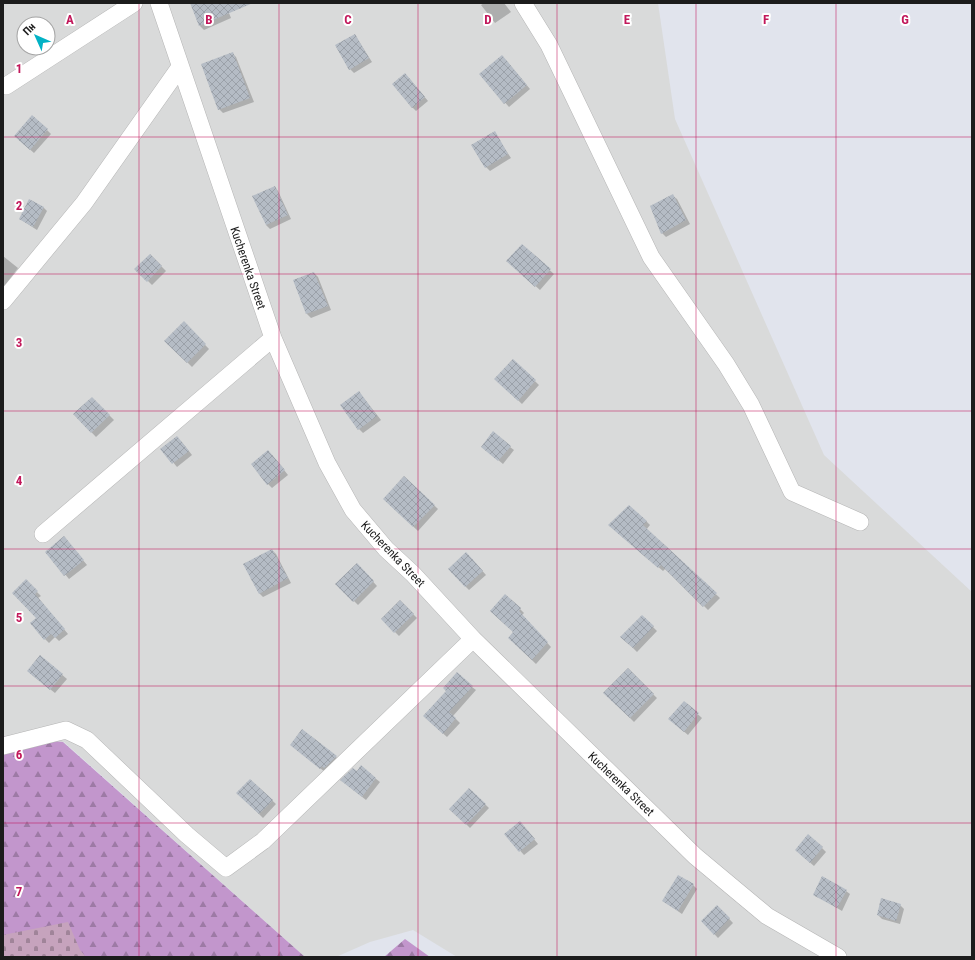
<svg xmlns="http://www.w3.org/2000/svg" width="975" height="960" font-family="'Roboto Condensed',sans-serif">
<style>
.residential{fill:#d9dada;fill-rule:evenodd}
.forest{fill:url(#forest-firs)}
.cemetery{fill:url(#cemetery-stones)}
.shadow{fill:#0003}
.building{fill:url(#building-cross-hatch)}
.lines{fill:none;stroke-linecap:round;stroke-linejoin:round}
.street-casing{stroke:#b5b5b5;stroke-width:18}
.street{stroke:#fff;stroke-width:17}
.grid{fill:none;stroke:#c2185b;stroke-width:1;stroke-opacity:0.55}
.labels{text-anchor:middle;dominant-baseline:central;stroke-width:4;stroke-linejoin:round;paint-order:stroke}
.street-label{font-size:12px;fill:#1c1c1c;stroke:#fff}
.grid-label{font-size:13px;text-anchor:middle;font-weight:bold;fill:#c2185b;stroke:#fff;stroke-width:4;stroke-linejoin:round;paint-order:stroke}
</style>
<defs>
<pattern id="forest-firs" width="22" height="20" patternUnits="userSpaceOnUse"><rect width="22" height="20" fill="#c296cc"/><path d="M5 1l3.5 6h-7zM16 11l3.5 6h-7z" fill="#9d7aa5"/></pattern>
<pattern id="cemetery-stones" width="16" height="16" patternUnits="userSpaceOnUse"><rect width="16" height="16" fill="#c6a3bd"/><path d="M2 7V4a2 2 0 0 1 4 0v3zM10 15v-3a2 2 0 0 1 4 0v3z" fill="#a08499"/></pattern>
<pattern id="building-cross-hatch" width="8" height="8" patternUnits="userSpaceOnUse"><rect width="8" height="8" fill="#b5bcc5"/><path d="M0 0l8 8M0 8l8-8" fill="none" stroke="#9ba1a9"/></pattern>
</defs>
<rect width="100%" height="100%" fill="#e1e4ed"/>
<path class="residential" d="M 3,3 L 658,3 L 675,119 L 824,455 L 972,592 L 972,957 L 457,957 L 413,930 L 370,942 L 336,957 L 305,957 L 64,742 L 3,736 ZM 24,24 L 48,24 L 48,48 L 24,48 Z"/>
<path class="forest" d="M 3,736 L 63,742 L 305,957 L 3,957 Z
M 405,939 L 430,957 L 384,957 Z"/>
<path class="cemetery" d="M 68,922 L 80,950 L 86,957 L 3,957 L 3,935 Z"/>
<path class="shadow" d="M 191,3 L 225,3 L 231,18 L 204,30 L 200,26 Z
M 484,3 L 504,3 L 511,12 L 495,23 L 481,5 Z
M 355,35 L 372,62 L 354,73 L 350,69 Z
M 232,53 L 236,57 L 254,102 L 223,113 L 219,109 Z
M 506,60 L 530,89 L 509,107 L 481,75 Z
M 409,78 L 428,101 L 416,111 L 412,107 Z
M 47,130 L 51,134 L 34,153 L 19,140 Z
M 494,132 L 511,158 L 490,171 L 486,167 Z
M 275,187 L 278,191 L 291,219 L 270,229 L 266,225 Z
M 673,196 L 677,199 L 690,224 L 666,237 L 662,233 Z
M 43,207 L 47,211 L 37,230 L 20,219 Z
M 522,245 L 554,274 L 540,290 L 512,265 Z
M 150,255 L 166,271 L 152,285 L 136,269 Z
M 3,256 L 18,268 L 3,288 Z
M 314,273 L 318,277 L 331,310 L 311,318 L 307,314 L 294,281 Z
M 184,323 L 209,349 L 192,367 L 166,341 Z
M 513,360 L 539,385 L 522,404 L 496,379 Z
M 359,392 L 381,420 L 363,433 L 359,429 Z
M 92,398 L 114,420 L 96,437 L 75,415 Z
M 181,441 L 192,455 L 177,467 L 162,449 Z
M 510,447 L 514,450 L 503,464 L 486,450 Z
M 272,455 L 288,475 L 272,488 L 268,484 Z
M 404,477 L 438,509 L 418,531 L 384,499 Z
M 646,521 L 650,525 L 646,530 L 720,598 L 708,610 L 666,568 L 663,571 L 614,529 Z
M 68,542 L 87,565 L 69,579 L 47,552 Z
M 272,550 L 276,554 L 291,583 L 263,597 L 259,593 Z
M 470,557 L 486,575 L 469,590 L 465,586 Z
M 357,564 L 377,586 L 358,605 L 337,584 Z
M 26,581 L 41,596 L 38,598 L 68,634 L 59,641 L 55,637 L 49,643 L 45,639 Z
M 400,601 L 417,618 L 399,636 L 382,619 Z
M 520,609 L 524,613 L 522,615 L 551,647 L 536,664 L 509,638 L 515,632 L 495,615 Z
M 642,616 L 657,631 L 637,652 L 622,637 Z
M 40,656 L 67,679 L 55,693 L 32,675 Z
M 628,670 L 657,698 L 634,722 L 605,693 Z
M 472,687 L 476,690 L 453,716 L 460,723 L 447,737 L 428,720 L 447,691 Z
M 684,702 L 702,718 L 688,735 L 674,723 Z
M 302,730 L 336,757 L 340,761 L 325,772 L 295,748 Z
M 361,767 L 380,782 L 366,800 L 346,784 Z
M 250,780 L 276,804 L 263,818 L 238,793 Z
M 469,789 L 489,808 L 470,828 L 451,809 Z
M 523,826 L 538,844 L 524,855 L 506,835 Z
M 822,848 L 826,852 L 814,866 L 800,854 Z
M 693,885 L 697,889 L 682,914 L 663,901 Z
M 846,891 L 850,894 L 842,911 L 814,894 Z
M 900,905 L 904,909 L 900,924 L 882,919 L 878,915 Z
M 717,906 L 733,923 L 718,938 L 702,921 Z"/>
<path class="building" d="M 190,3 L 253,3 L 199,26 Z
M 355,34 L 369,58 L 349,70 L 335,45 Z
M 233,52 L 250,98 L 218,110 L 201,64 Z
M 502,55 L 527,85 L 504,104 L 479,74 Z
M 405,73 L 425,97 L 412,108 L 392,84 Z
M 32,115 L 48,129 L 30,150 L 14,136 Z
M 495,131 L 508,154 L 485,168 L 471,145 Z
M 275,186 L 288,215 L 266,225 L 252,196 Z
M 673,194 L 686,220 L 661,234 L 650,206 Z
M 29,199 L 44,207 L 33,227 L 19,219 Z
M 522,244 L 551,269 L 535,287 L 506,261 Z
M 150,254 L 162,266 L 147,282 L 134,269 Z
M 314,272 L 328,306 L 306,314 L 293,280 Z
M 184,321 L 206,344 L 187,363 L 164,341 Z
M 513,359 L 536,380 L 518,401 L 494,379 Z
M 359,391 L 377,416 L 358,430 L 340,405 Z
M 92,397 L 110,415 L 91,433 L 73,414 Z
M 493,431 L 511,446 L 498,461 L 481,447 Z
M 177,436 L 189,451 L 172,464 L 160,449 Z
M 268,450 L 285,470 L 267,485 L 251,464 Z
M 404,476 L 435,505 L 413,527 L 383,499 Z
M 629,505 L 647,521 L 643,525 L 717,593 L 703,607 L 661,565 L 658,568 L 608,525 Z
M 64,536 L 84,560 L 64,576 L 45,552 Z
M 272,549 L 288,578 L 259,594 L 243,564 Z
M 466,552 L 483,571 L 465,587 L 448,569 Z
M 357,563 L 374,581 L 353,602 L 335,584 Z
M 26,579 L 38,591 L 35,594 L 65,629 L 55,638 L 51,634 L 44,640 L 30,623 L 36,618 L 12,593 Z
M 505,594 L 521,608 L 519,611 L 548,642 L 532,660 L 508,638 L 513,632 L 490,611 Z
M 400,600 L 414,614 L 394,633 L 381,619 Z
M 642,615 L 654,626 L 633,648 L 620,637 Z
M 40,655 L 63,674 L 50,690 L 27,671 Z
M 628,668 L 654,694 L 630,718 L 603,693 Z
M 457,672 L 473,686 L 449,712 L 456,718 L 443,734 L 423,716 L 446,691 L 443,688 Z
M 684,701 L 699,713 L 684,732 L 668,719 Z
M 302,729 L 337,756 L 324,768 L 322,766 L 320,769 L 290,745 Z
M 361,765 L 376,778 L 362,797 L 340,780 L 353,768 L 357,771 Z
M 250,779 L 273,800 L 259,814 L 236,793 Z
M 469,788 L 486,804 L 466,825 L 449,809 Z
M 520,821 L 535,839 L 519,852 L 504,834 Z
M 808,834 L 823,847 L 810,863 L 795,850 Z
M 678,875 L 694,884 L 678,911 L 662,901 Z
M 822,876 L 847,890 L 837,908 L 813,895 Z
M 881,898 L 901,904 L 896,921 L 877,915 Z
M 717,905 L 730,918 L 714,935 L 701,921 Z"/>
<g class="lines">
<g class="street-casing">
<path id="street" d="M 159,3 L 273,338 L 327,463 L 353,510 L 386,549 L 413,574 L 473,639 L 695,856 L 767,916 L 838,957
M 523,3 L 549,45 L 651,257 L 726,364 L 751,405 L 792,492 L 860,522
M 6,86 L 134,3
M 3,301 L 84,203 L 180,67
M 43,534 L 273,338
M 3,746 L 66,730 L 87,740 L 187,835 L 226,868 L 263,841 L 473,639"/>
</g>
<use href="#street" class="street"/>
</g>
<path class="grid" d="M 139,3 L 139,957M 279,3 L 279,957M 418,3 L 418,957M 557,3 L 557,957M 696,3 L 696,957M 836,3 L 836,957M 3,137 L 972,137M 3,274 L 972,274M 3,411 L 972,411M 3,549 L 972,549M 3,686 L 972,686M 3,823 L 972,823"/>
<g class="labels">
<g class="street-label">
<text transform="translate(248 268) rotate(71)">Kucherenka Street</text>
<text transform="translate(393 554) rotate(46)">Kucherenka Street</text>
<text transform="translate(621 784) rotate(44)">Kucherenka Street</text>
</g>
</g>
<g class="grid-label">
<text x="70" y="24">A</text>
<text x="209" y="24">B</text>
<text x="348" y="24">C</text>
<text x="488" y="24">D</text>
<text x="627" y="24">E</text>
<text x="766" y="24">F</text>
<text x="905" y="24">G</text>
<text x="19" y="73">1</text>
<text x="19" y="210">2</text>
<text x="19" y="347">3</text>
<text x="19" y="485">4</text>
<text x="19" y="622">5</text>
<text x="19" y="759">6</text>
<text x="19" y="896">7</text>
</g>
<rect width="975" height="960" fill="none" stroke="#1c1c1c" stroke-width="8"/>
<g transform="translate(36 36) rotate(315)"><circle r="19" fill="#ffffff" stroke="#a4a4a4"/>
<path d="M0-3L7 15L0 10L-7 15Z" fill="#02b2c5"/>
<text y="-6" font-size="11" font-weight="bold" text-anchor="middle" fill="#1c1c1c">Пн</text>
</g>
</svg>
